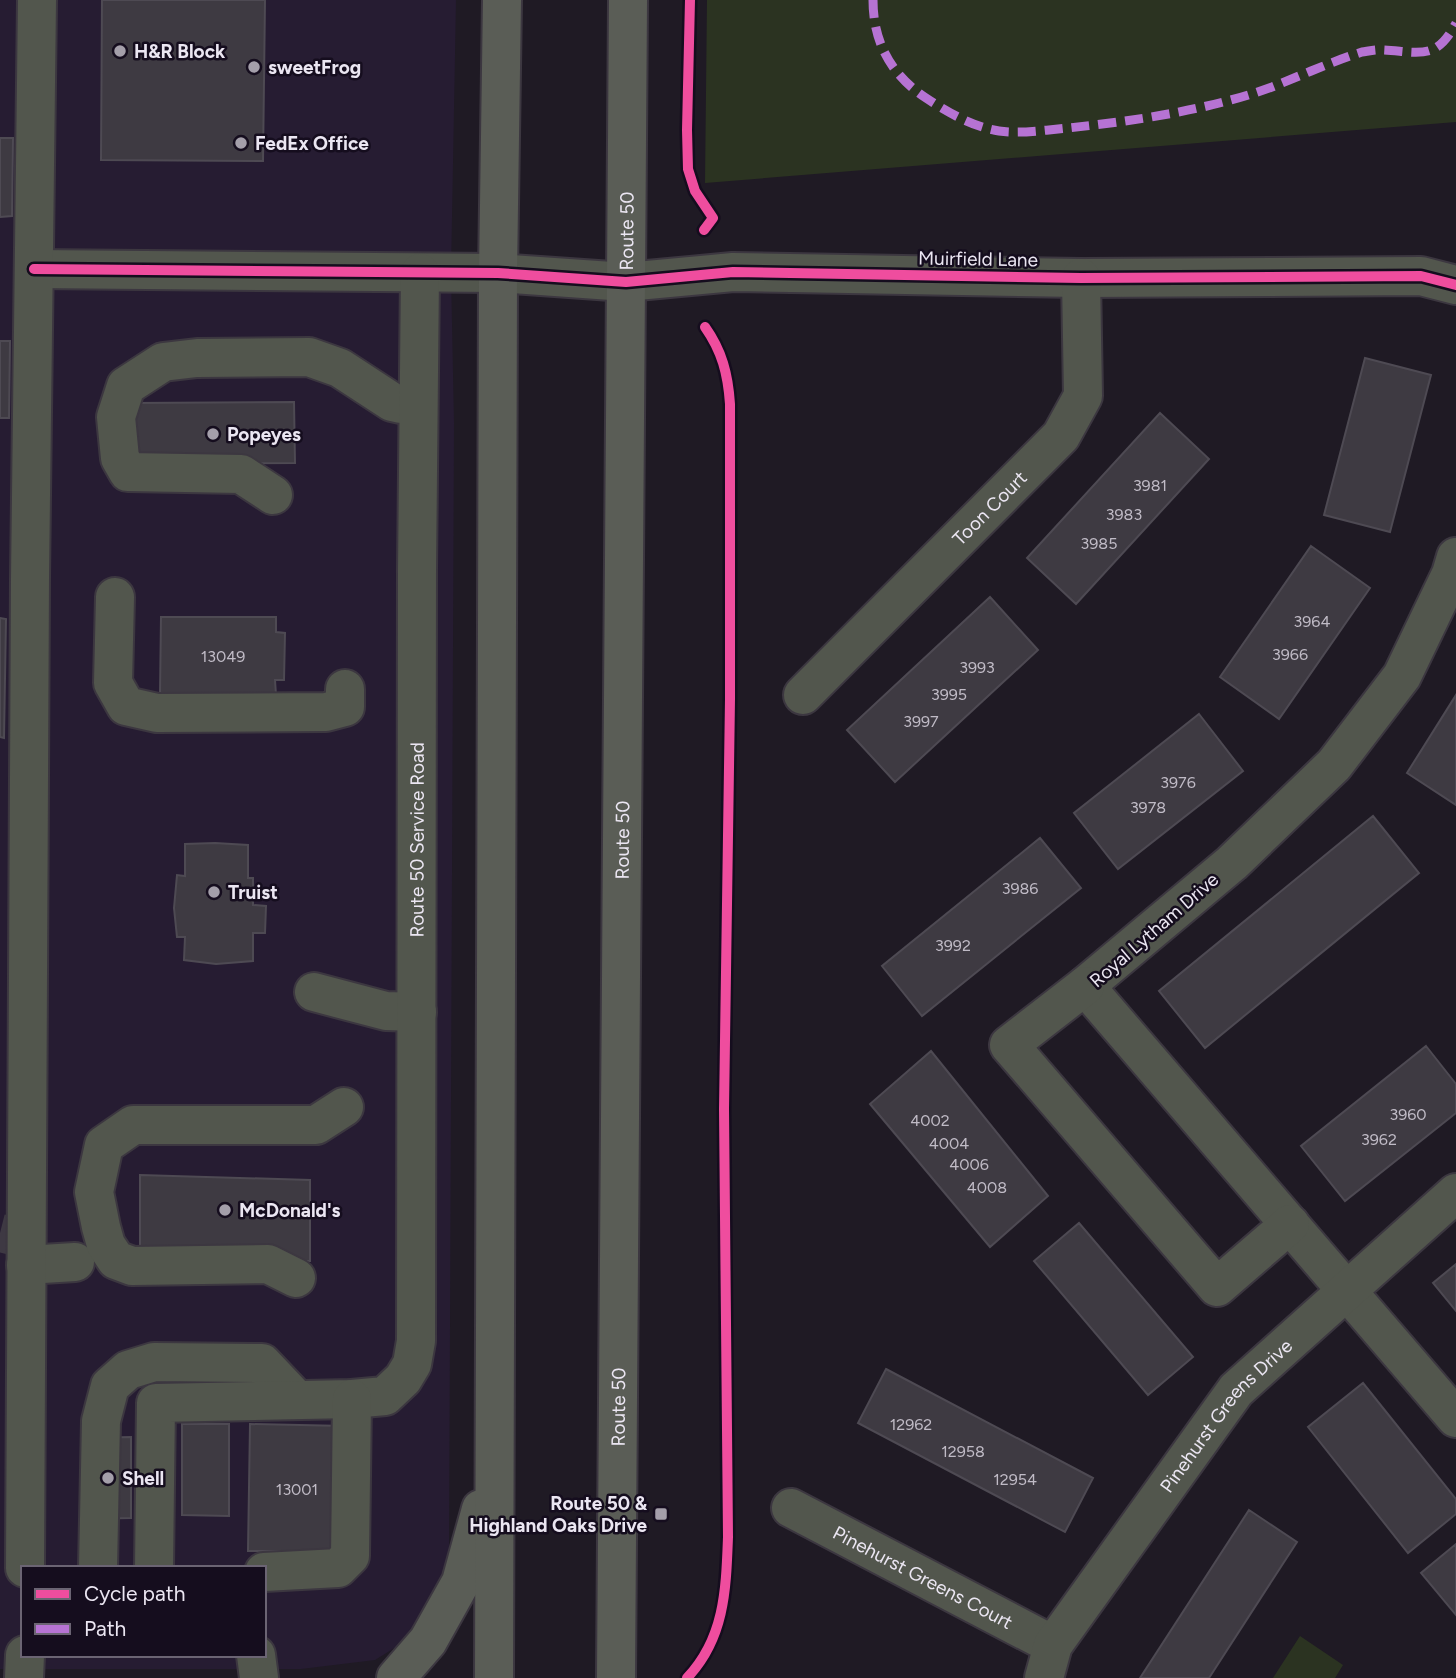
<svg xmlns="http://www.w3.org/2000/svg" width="1456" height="1678" font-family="Figtree,sans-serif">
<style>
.built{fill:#261c32;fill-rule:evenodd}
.green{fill:#2b3321}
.building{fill:#3e3a42;stroke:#4e4a53;stroke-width:2}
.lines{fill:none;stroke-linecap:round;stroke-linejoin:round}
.minor-tunnel{stroke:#3e3943;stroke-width:38;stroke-dasharray:38 19;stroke-linecap:butt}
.minor-casing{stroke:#3c3740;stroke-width:42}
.highway-casing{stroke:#3c3740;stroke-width:42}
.minor{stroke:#52564d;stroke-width:38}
.highway{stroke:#5a5d56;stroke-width:38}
.quiet{stroke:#b673d3;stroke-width:9;stroke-dasharray:18 9;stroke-linecap:butt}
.cycleway-casing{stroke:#150d1e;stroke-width:15}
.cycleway{stroke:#ef4d9e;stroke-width:10}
.poi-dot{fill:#a49faa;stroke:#150d1e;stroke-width:2.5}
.labels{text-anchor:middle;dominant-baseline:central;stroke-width:5;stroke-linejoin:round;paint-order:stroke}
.number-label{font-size:16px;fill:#c0bbc6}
.poi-label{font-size:19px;font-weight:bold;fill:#ebe6f2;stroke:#150d1e;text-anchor:start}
.street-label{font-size:19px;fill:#ebe6f2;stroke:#150d1e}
</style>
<rect width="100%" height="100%" fill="#1f1a24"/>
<path class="built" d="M 0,0 L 456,0 L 451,273 L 454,423 L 449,1555 L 443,1584 L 428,1615 L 404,1642 L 375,1660 L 301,1669 L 0,1669 ZM 23,1568 L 264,1568 L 264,1655 L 23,1655 Z"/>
<path class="green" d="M 707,0 L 1456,0 L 1456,122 L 705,183 Z
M 1300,1636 L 1343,1665 L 1335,1678 L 1273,1678 Z"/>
<path class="building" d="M 102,0 L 265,0 L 263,161 L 101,160 Z
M 0,138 L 13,138 L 12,216 L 0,217 Z
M 0,341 L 10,341 L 9,418 L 0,418 Z
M 1365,358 L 1431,375 L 1390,532 L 1324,515 Z
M 294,402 L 295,463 L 133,464 L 132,403 Z
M 1160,413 L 1209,459 L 1076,604 L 1027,558 Z
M 1311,546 L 1370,588 L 1279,719 L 1220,677 Z
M 990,597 L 1038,650 L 895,782 L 847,730 Z
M 161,617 L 276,617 L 276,632 L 285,633 L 284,680 L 275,680 L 276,695 L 160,694 Z
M 0,618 L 6,619 L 4,738 L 0,737 Z
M 1456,695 L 1456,805 L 1407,773 Z
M 1199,714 L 1243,771 L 1118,869 L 1074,813 Z
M 1373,816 L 1419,873 L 1205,1048 L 1159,991 Z
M 1040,838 L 1081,888 L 922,1016 L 882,966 Z
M 215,843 L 248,845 L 248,878 L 253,878 L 253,905 L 266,906 L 265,933 L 253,933 L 253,961 L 216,964 L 184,960 L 185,937 L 177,937 L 174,908 L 177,875 L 185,876 L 185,844 Z
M 1426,1046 L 1456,1084 L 1456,1113 L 1345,1201 L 1301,1146 Z
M 931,1051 L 1048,1196 L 990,1247 L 870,1104 Z
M 140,1175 L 310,1180 L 310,1261 L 140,1261 Z
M 1079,1223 L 1193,1357 L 1148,1395 L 1034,1261 Z
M 1456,1264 L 1456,1311 L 1433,1283 Z
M 886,1369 L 1093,1478 L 1065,1532 L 858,1423 Z
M 1363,1383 L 1456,1499 L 1456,1514 L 1408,1553 L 1308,1427 Z
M 182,1424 L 229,1424 L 229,1516 L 182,1515 Z
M 250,1424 L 345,1426 L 344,1551 L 248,1551 Z
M 131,1437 L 131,1518 L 86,1519 L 86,1438 Z
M 1249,1510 L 1297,1542 L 1209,1678 L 1140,1678 Z
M 1456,1544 L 1456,1615 L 1421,1573 Z"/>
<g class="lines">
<path class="minor-tunnel" d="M 0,1233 L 28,1240"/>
<g class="minor-casing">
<g id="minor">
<path d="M 34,269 L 498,273 L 626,282 L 733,272 L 1081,278 L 1421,276 L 1456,285"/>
<path d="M 273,495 L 241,474 L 128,472 L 120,458 L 116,417 L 126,386 L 163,362 L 197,358 L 309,357 L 340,368 L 392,402 L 401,404"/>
<path d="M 1456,557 L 1451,574 L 1402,676 L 1334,765 L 1232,863 L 1085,986 L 1456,1418"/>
<path d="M 115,597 L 113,683 L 126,706 L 157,713 L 326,712 L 345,707 L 345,689"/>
<path id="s1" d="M 803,695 L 1061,436 L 1083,396 L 1081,278"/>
<path d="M 1085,986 L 1009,1045 L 1217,1287 L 1290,1224"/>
<path d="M 314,992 L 386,1011 L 417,1012"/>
<path d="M 26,1265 L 75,1262"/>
<path d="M 296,1278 L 268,1264 L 132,1266 L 116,1260 L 106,1245 L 101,1227 L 94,1192 L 104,1145 L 133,1125 L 316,1125 L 344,1107"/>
<path id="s2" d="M 791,1508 L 1053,1645"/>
<path d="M 25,1568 L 30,579 L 37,0"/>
<path d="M 98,1568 L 101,1421 L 110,1386 L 128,1370 L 154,1362 L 262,1363 L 297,1400"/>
<path id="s3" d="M 154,1568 L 156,1403 L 352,1399 L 385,1396 L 403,1379 L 412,1364 L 416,1341 L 417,570 L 420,273"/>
<path d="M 264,1572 L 338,1568 L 350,1556 L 352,1399"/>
<path d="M 256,1655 L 259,1678"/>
<path d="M 24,1678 L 25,1655"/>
<path id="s4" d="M 1044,1678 L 1053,1645 L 1236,1390 L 1456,1193"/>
</g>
</g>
<g class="highway-casing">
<g id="highway">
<path d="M 396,1678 L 428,1641 L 461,1582 L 481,1509"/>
<path d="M 494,1678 L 498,273 L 502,0"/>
<path id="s5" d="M 616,1678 L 628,0"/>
</g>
</g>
<use href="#minor" class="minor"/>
<use href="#highway" class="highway"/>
<path class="quiet" d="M 873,0 C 873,42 891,75 926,98 C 947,112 973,127 999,131 C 1021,134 1045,130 1068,128 C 1134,121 1209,110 1272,87 C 1302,75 1331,62 1362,52 C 1369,51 1377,49 1384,50 C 1420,52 1436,61 1456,23"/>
<g class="cycleway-casing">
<path id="cycleway" d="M 690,0 L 687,130 L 688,169 L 695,191 L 713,218 L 704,230
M 34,269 L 498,273 L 626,282 L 733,272 L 1081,278 L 1421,276 L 1456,285
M 687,1678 C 725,1638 726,1589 728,1537 L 724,1109 L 730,699 L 730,404 C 728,374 722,351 705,327"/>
</g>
<use href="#cycleway" class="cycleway"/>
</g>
<g class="poi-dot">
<circle cx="120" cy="51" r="7"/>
<circle cx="254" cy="67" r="7"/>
<circle cx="241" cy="143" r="7"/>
<circle cx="213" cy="434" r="7"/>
<circle cx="214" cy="892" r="7"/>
<circle cx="225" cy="1210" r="7"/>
<circle cx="108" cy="1478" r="7"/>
<rect x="654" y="1507" width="14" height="14" rx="3.5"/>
</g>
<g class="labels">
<g class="number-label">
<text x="1150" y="485">3981</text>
<text x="1124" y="514">3983</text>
<text x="1099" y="543">3985</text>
<text x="1312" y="621">3964</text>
<text x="1290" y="654">3966</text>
<text x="223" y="656">13049</text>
<text x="977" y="667">3993</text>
<text x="949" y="694">3995</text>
<text x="921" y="721">3997</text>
<text x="1178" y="782">3976</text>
<text x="1148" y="807">3978</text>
<text x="1020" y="888">3986</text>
<text x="953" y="945">3992</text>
<text x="1408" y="1114">3960</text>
<text x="930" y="1120">4002</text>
<text x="1379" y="1139">3962</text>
<text x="949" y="1143">4004</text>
<text x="969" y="1164">4006</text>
<text x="987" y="1187">4008</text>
<text x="911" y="1424">12962</text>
<text x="963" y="1451">12958</text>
<text x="1015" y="1479">12954</text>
<text x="297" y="1489">13001</text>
</g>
<g class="poi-label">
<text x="134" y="51">H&amp;R Block</text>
<text x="268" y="67">sweetFrog</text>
<text x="255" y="143">FedEx Office</text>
<text x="227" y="434">Popeyes</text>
<text x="228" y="892">Truist</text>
<text x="239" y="1210">McDonald's</text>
<text x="122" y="1478">Shell</text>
<text x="647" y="1503" text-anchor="end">Route 50 &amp;<tspan x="647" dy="22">Highland Oaks Drive</tspan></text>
</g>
<g class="street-label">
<text stroke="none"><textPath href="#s5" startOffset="1447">Route 50</textPath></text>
<text transform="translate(978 259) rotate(1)">Muirfield Lane</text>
<text stroke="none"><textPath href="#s1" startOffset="264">Toon Court</textPath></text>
<text stroke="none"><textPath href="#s5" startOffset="838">Route 50</textPath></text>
<text stroke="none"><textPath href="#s3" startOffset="961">Route 50 Service Road</textPath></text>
<text transform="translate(1154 930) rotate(-41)">Royal Lytham Drive</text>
<text stroke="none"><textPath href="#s5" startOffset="271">Route 50</textPath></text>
<text stroke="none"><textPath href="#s4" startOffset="322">Pinehurst Greens Drive</textPath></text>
<text stroke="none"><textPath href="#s2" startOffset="149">Pinehurst Greens Court</textPath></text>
</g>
</g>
<rect x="21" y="1566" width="245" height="91" fill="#150d1e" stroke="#6b6473" stroke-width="2"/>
<rect x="35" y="1589" width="35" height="10" fill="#ef4d9e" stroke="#6b6473" stroke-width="2"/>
<text x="84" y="1601" font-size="21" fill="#ebe6f2">Cycle path</text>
<rect x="35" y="1624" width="35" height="10" fill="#b673d3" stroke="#6b6473" stroke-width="2"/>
<text x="84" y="1636" font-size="21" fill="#ebe6f2">Path</text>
</svg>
